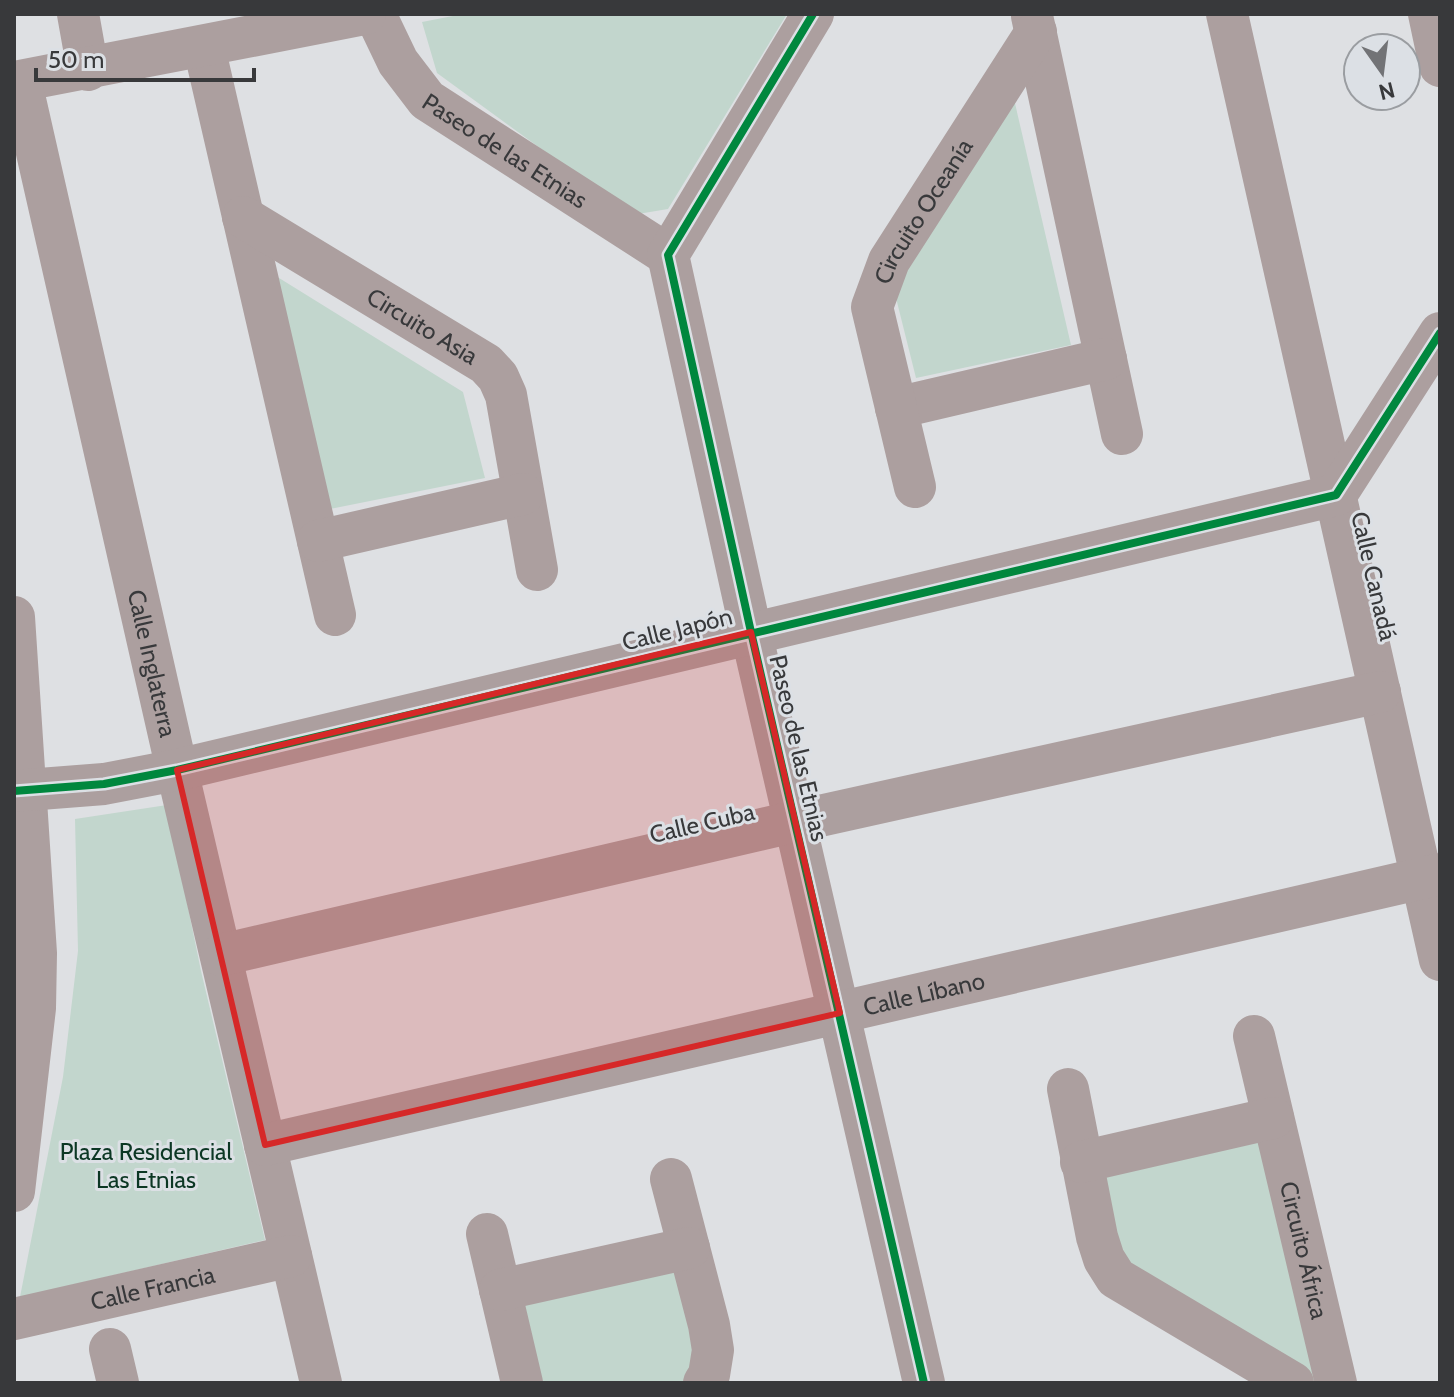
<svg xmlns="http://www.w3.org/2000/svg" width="1454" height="1397" font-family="Cabin,sans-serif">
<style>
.green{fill:#c2d6cd}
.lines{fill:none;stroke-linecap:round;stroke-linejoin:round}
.minor{stroke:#ac9f9f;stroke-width:42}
.cycleway-casing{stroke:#dce0e5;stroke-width:13}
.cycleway{stroke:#00873e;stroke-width:8}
.marked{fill:#d62828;fill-opacity:0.2;stroke:#d62828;stroke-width:6;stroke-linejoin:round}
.labels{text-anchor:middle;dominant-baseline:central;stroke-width:6;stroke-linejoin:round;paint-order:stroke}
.street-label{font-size:24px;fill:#38393b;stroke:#dce0e5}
.park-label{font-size:24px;fill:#0c3724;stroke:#dce0e5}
</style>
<rect width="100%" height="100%" fill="#dee0e3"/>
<path class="green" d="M 463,14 L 787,14 L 668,209 L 632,215 L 437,73 L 422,22 Z
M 1014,99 L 1071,345 L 916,378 L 893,286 Z
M 271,273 L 463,392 L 485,478 L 330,509 Z
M 167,805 L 201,971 L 265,1240 L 20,1297 L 63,1077 L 78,951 L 75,819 Z
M 1267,1127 L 1315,1383 L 1124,1264 L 1092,1172 Z
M 682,1261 L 704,1362 L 691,1383 L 531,1383 L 510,1297 Z"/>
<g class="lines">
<g class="minor">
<path d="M 78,14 L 88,70"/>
<path id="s1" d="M 375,14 L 398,62 L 427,100 L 668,255"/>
<path d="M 813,14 L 668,255 L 751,632 L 924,1383"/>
<path d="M 1227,14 L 1440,960"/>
<path d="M 1429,14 L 1440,66"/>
<path d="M 1032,16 L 1122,434"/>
<path d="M 204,47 L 335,615"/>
<path d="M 14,82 L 365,14"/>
<path id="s2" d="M 21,82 L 177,770 L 321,1383"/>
<path id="s3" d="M 243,217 L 486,364 L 498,377 L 506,395 L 537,570"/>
<path d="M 896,408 L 1106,359"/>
<path id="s4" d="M 915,487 L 872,307 L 889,261 L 1036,32"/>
<path d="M 318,541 L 523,494"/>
<path d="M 14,617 L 36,953 L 35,1008 L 14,1191"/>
<path d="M 14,791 L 104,784 L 177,770 L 1336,495 L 1440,333"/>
<path d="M 221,955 L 797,821 L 1380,692"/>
<path id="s5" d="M 1254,1036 L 1336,1383"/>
<path d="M 1068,1089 L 1097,1237 L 1104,1259 L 1116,1278 L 1293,1383"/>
<path id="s6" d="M 265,1145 L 1440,874"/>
<path d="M 1081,1162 L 1273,1118"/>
<path d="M 671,1179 L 709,1325 L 713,1350 L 709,1375 L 704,1383"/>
<path d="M 487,1234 L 522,1383"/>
<path d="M 500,1290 L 689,1248"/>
<path id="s7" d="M 14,1319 L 291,1256"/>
<path d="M 110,1349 L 118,1383"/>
</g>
<g class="cycleway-casing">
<path id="cycleway" d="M 813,14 L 668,255 L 751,632 L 924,1383
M 14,791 L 104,784 L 177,770 L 1336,495 L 1440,333"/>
</g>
<use href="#cycleway" class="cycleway"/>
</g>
<path class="marked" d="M 751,632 L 840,1013 L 265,1145 L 177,770 Z"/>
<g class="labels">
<g class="street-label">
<text stroke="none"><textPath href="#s1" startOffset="194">Paseo de las Etnias</textPath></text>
<text stroke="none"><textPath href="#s4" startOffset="294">Circuito Oceanía</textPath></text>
<text stroke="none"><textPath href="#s3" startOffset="210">Circuito Asia</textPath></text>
<text transform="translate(1374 576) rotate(77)">Calle Canadá</text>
<text transform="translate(677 629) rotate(-14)">Calle Japón</text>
<text stroke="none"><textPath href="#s2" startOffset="596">Calle Inglaterra</textPath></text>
<text transform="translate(799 748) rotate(77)">Paseo de las Etnias</text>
<text transform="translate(702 823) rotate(-13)">Calle Cuba</text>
<text stroke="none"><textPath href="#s6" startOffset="676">Calle Líbano</textPath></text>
<text stroke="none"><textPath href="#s5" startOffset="220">Circuito África</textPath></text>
<text stroke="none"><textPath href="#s7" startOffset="142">Calle Francia</textPath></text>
</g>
<g class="park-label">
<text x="146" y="1151">Plaza Residencial<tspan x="146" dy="28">Las Etnias</tspan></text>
</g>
</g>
<rect width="1454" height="1397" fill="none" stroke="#38393b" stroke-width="32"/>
<g transform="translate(1382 72) rotate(166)"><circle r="38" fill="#dce0e5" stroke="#9a9da1" stroke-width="2"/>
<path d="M0-6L14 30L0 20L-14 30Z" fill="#727376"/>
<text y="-12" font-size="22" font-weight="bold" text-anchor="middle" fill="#38393b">N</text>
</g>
<path d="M36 68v12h218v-12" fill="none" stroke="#38393b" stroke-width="4"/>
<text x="48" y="68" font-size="24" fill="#38393b" stroke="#dce0e5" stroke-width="6" paint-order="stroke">50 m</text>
</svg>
